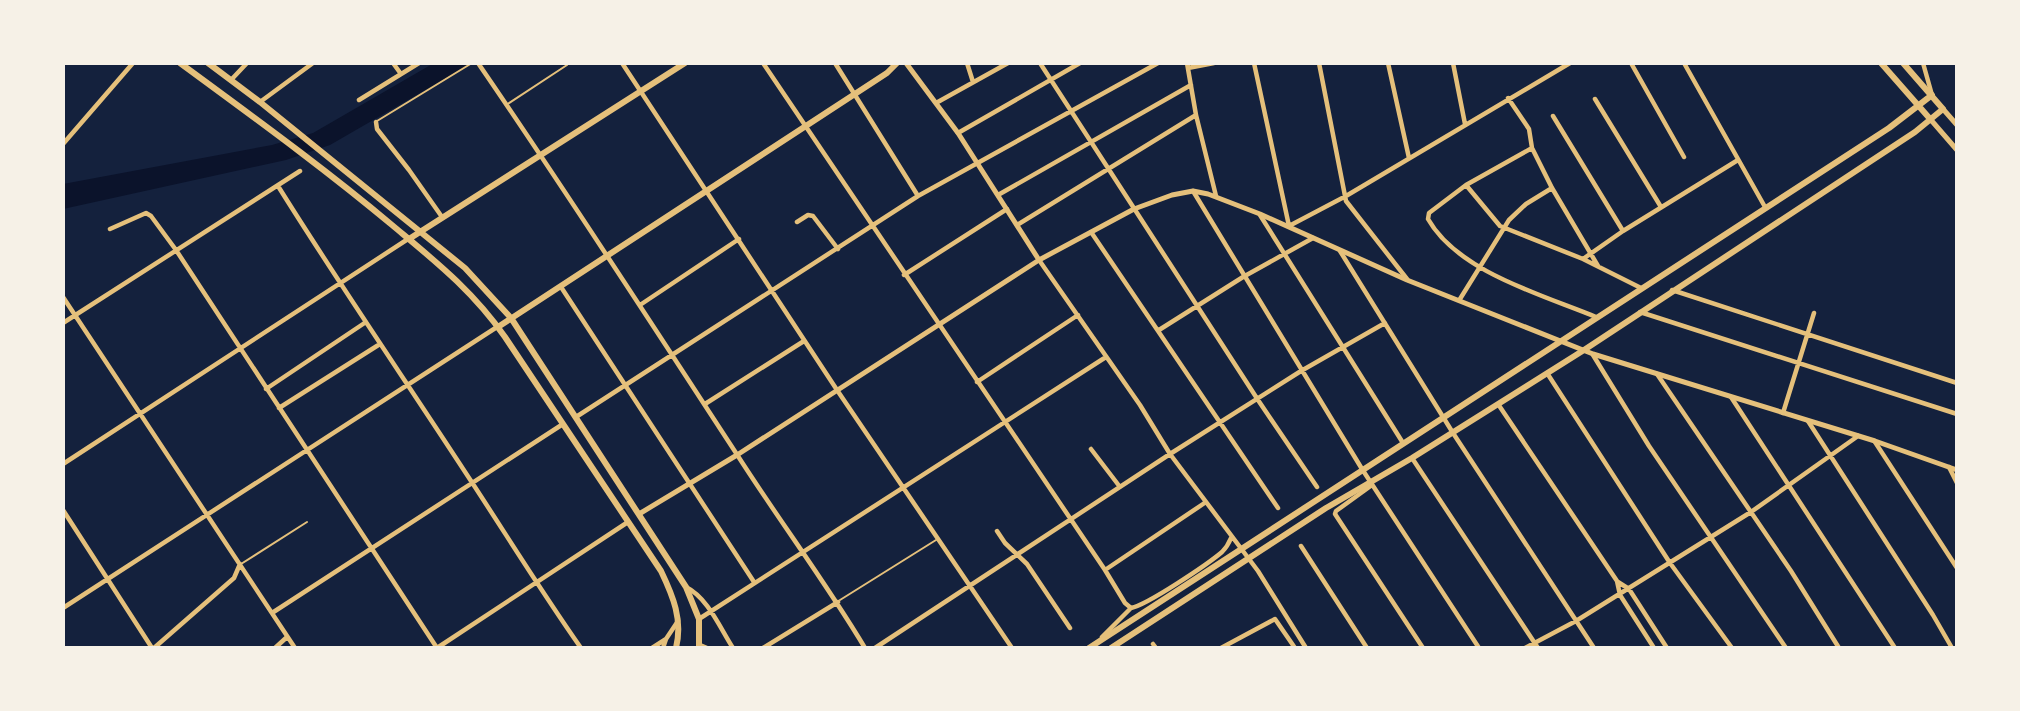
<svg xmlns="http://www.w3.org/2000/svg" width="2020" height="711" font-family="'Noto Sans',sans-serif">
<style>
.water{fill:#0b132b}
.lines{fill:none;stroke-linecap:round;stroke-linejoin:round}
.service{stroke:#e5c07b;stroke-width:2}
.minor{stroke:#e5c07b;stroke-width:4.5}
.tertiary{stroke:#e5c07b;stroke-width:5}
.secondary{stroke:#e5c07b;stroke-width:6}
.primary{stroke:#e5c07b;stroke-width:6}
</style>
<rect width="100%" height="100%" fill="#14213d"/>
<path class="water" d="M 434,63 L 472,63 L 330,145 L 286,160 L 63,209 L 63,184 L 272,145 L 313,133 Z"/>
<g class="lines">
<path class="service" d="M 506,105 L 567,65
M 377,121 L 472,63
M 241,564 L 307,522
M 840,600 L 936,540"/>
<path class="minor" d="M 393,63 L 401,74
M 478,63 C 566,191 651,323 736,453 C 778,519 825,581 865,648
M 622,63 L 837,390 L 1012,648
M 763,63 L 1105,570 L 1125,603 L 1131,608 C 1147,605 1208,564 1222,552 C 1226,548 1229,543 1231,538
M 835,63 L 918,196
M 967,63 L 973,82
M 1040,63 L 1258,400 L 1317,487
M 1187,63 L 1196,115 L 1216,196
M 1254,63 L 1289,226 L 1346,196 L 1570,63
M 1319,63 L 1346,201 L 1407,279
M 1388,63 L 1409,158
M 1453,63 L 1465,124
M 1631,63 L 1684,157
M 1684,63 L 1765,207
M 1923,63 L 1932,95
M 1188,68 L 1214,63
M 231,80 L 247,63
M 1508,98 L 1529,129 L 1532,148 L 1552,188 L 1598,266
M 1595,99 L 1661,207
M 359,100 L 419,63
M 260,102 L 313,63
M 936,103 L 1008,63
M 1553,116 L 1623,231
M 376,122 L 377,129 L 409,170 L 442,217
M 958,133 L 1080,63
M 63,144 L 133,63
M 1532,148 L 1466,185 L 1429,213 L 1428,219 C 1458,272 1543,295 1596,317
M 1466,185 L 1500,226 L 1583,259 L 1641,288
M 278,186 C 341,287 408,384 473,484 C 509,539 543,594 581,648
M 1193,191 L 1362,469 L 1479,648
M 998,195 L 1191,85
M 1260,215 L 1403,443
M 797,222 L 808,215 L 813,216 L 838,249
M 1017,225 L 1196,115
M 110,229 L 146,213 L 151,216 L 176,250 L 437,648
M 1091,232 L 1278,508
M 1340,251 L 1453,433 L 1594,648
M 1583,259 L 1623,231 L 1738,160
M 1039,260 L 1140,405 L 1170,454 L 1258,571 L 1306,648
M 904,275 L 1007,209
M 561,287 L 754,582
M 1672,290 L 1957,383
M 63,297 L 295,648
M 1460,299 L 1509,220 L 1526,204 L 1552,188
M 640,305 L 739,239
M 1640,312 L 1957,414
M 63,323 L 300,171
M 1159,330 L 1243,277 L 1313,238
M 1593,355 L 1649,446 L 1786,648
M 1547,373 L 1670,563 L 1732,648
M 1657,374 L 1791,571 L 1839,648
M 977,382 L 1078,315
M 266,389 L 366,322
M 1731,397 L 1895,648
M 705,404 L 804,341
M 1498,404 L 1617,581 L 1620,595 L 1654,648
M 279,408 L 380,344
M 1783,413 L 1814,313
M 576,417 L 918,196 L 1158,63
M 1808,421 L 1933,615 L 1952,648
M 1875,442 L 1957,568
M 1091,449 L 1120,487
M 1412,458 L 1538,648
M 63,464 L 408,239
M 1949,467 L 1957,483
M 1372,485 L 1336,511 L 1335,514 L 1423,648
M 63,510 L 152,648
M 997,531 L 1005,543 L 1027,564 L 1070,628
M 1301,546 L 1367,648
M 1105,570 L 1206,502
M 1618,582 L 1629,589 L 1667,648
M 686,587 C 708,598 720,628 733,648
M 63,608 L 497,327
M 272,613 L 563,424
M 699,619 L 1106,357
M 1102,637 L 1131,608
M 1153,644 L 1156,648
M 700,645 L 707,648
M 154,648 L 234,578 L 240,564
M 275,648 L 287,637
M 437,648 L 628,522
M 652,648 L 666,639
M 663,648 L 666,639 L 678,621
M 763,648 L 838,602
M 875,648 L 1170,454 L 1301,371 L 1385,323
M 1221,648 L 1275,619 L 1295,648
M 1525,648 L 1576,621 L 1751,512 L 1858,436"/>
<path class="tertiary" d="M 906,63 L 958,133 L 1039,260
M 1943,109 L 1957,125
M 1931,120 L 1957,150
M 639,514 L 737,455 L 1039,260 L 1134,209 L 1172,195 L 1193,191 L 1208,194 L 1260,214 L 1407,280 L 1593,354 L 1875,441 L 1957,470"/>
<path class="secondary" d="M 1881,63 L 1931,120
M 1089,648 L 1889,128 L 1932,95
M 1111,648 L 1326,508 L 1412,458 L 1584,350 L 1915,132 L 1943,109 L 1903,63"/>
<path class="primary" d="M 180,63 C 252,116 324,168 392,225 C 435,261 472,290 505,337 L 661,571 C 673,596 683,620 676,648
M 208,63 L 260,102 L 465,268 L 511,318 L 686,587 L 699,619 L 699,648
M 409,239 L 685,63
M 498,327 L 887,73 L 897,63"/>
</g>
<rect width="2020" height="711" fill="none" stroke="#f6f1e7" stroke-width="130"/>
</svg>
